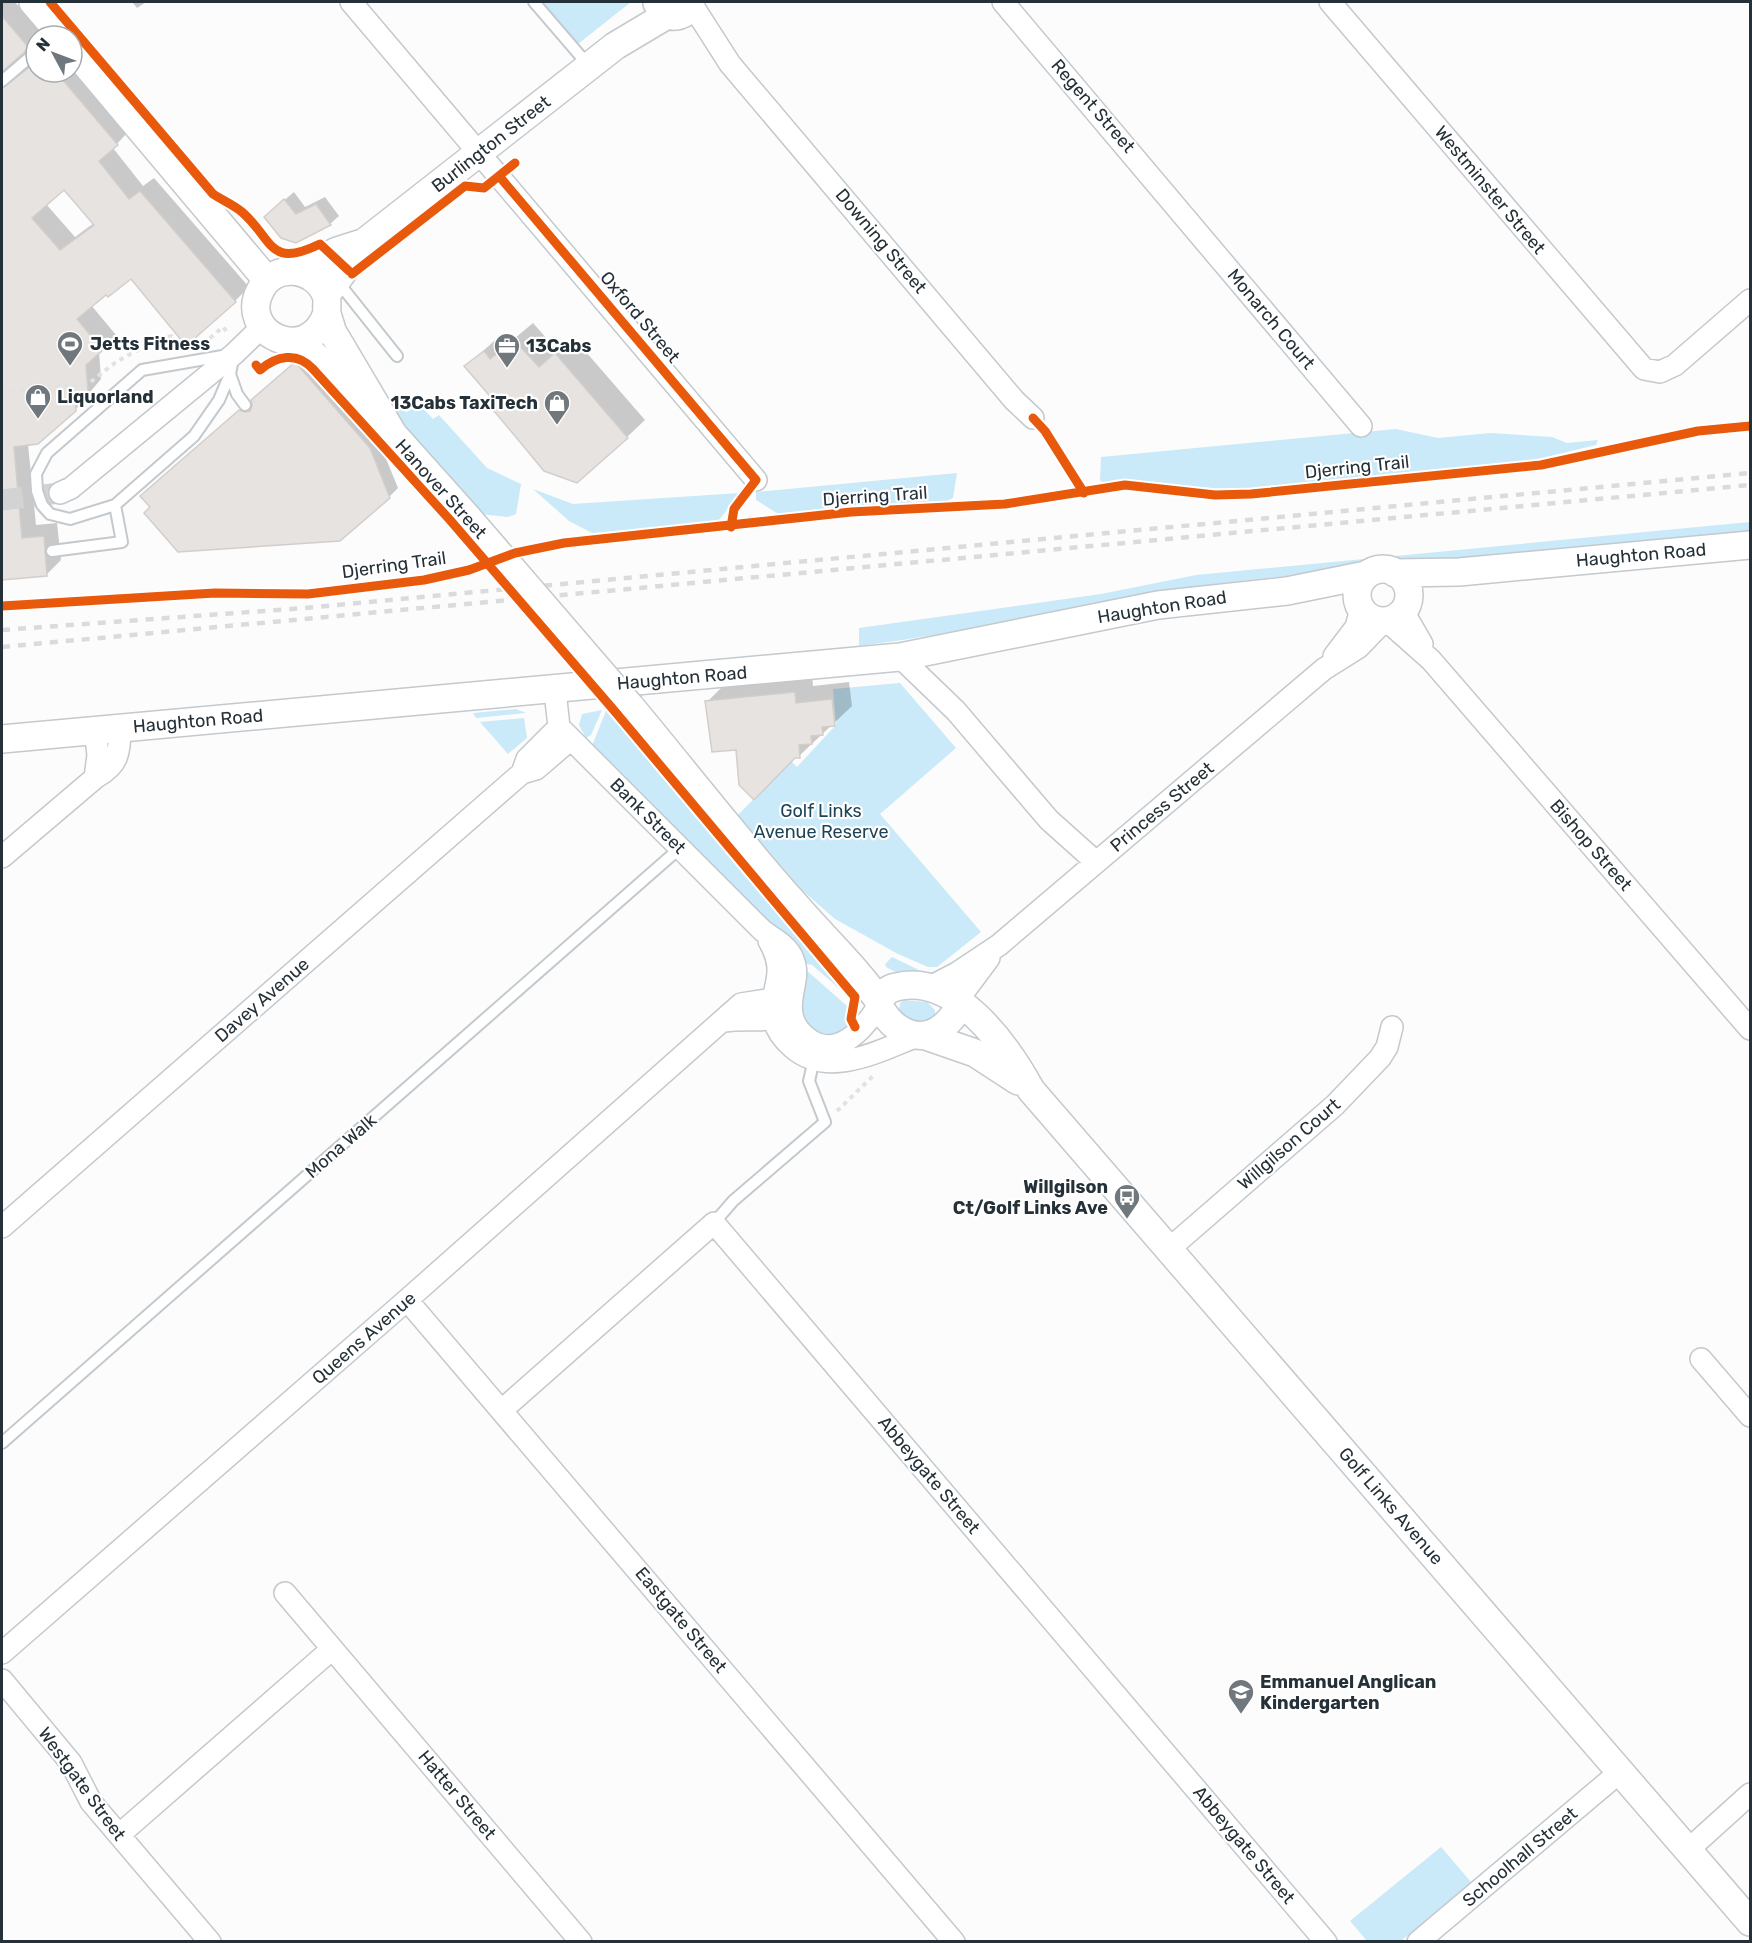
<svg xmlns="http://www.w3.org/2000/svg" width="1752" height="1943" font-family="Rubik,sans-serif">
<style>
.green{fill:#cae9f9}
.shadow{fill:#0003;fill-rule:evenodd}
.building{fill:#e7e3e0;stroke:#d3ceca;stroke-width:1.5;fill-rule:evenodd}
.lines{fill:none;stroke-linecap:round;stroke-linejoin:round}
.minor-tunnel{stroke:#d1d3d5;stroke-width:21;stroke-dasharray:21 10;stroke-linecap:butt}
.service-casing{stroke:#c3c9cd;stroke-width:14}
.minor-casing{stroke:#c3c9cd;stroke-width:24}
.tertiary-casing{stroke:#c3c9cd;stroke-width:30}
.path{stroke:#e2e2e2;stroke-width:4;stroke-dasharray:4.5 4.5;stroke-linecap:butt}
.service{stroke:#fff;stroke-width:10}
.minor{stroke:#fff;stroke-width:21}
.tertiary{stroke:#fff;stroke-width:27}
.rail{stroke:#dadbdc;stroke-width:4.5;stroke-dasharray:8 8;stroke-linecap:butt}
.tertiary-bridge-casing{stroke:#c3c9cd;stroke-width:30;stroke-linecap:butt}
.tertiary-bridge{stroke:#fff;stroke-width:27}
.cycleway-casing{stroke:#fff;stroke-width:13}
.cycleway{stroke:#e8590c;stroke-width:9}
.labels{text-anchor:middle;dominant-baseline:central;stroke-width:4.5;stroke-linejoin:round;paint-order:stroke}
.street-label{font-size:18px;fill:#253138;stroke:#fff}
.poi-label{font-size:18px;font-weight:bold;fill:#253138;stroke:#fff;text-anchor:start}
.park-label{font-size:18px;fill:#1b4457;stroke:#fff}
</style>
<rect width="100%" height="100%" fill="#fcfcfc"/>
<path class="green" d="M 543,2 L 631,2 L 578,44 Z
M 388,403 L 407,412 L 419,404 L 433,419 L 439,415 L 487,468 L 521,484 L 516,514 L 508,517 L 480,514 L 421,451 Z
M 1396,429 L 1438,438 L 1490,433 L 1552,437 L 1567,443 L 1598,440 L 1596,445 L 1529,461 L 1255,489 C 1205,492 1154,477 1104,484 L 1100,480 L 1101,457 Z
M 957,473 L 953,498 L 939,505 L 862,507 L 780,515 L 756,500 L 756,492 Z
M 533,489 L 573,504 L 739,493 L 717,523 L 592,533 L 569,521 Z
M 1750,522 L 1750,536 L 1398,565 C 1374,559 1367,572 1346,573 C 1179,577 1023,625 859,646 L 859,628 L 1101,594 L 1196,575 Z
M 900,683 L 956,748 L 880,814 L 981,932 L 937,967 L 928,967 L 898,954 L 835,919 L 803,891 L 738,815 L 791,761 L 797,767 L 836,725 L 833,689 Z
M 607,708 L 849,994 L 849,997 L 812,965 L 803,963 L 592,746 Z
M 516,709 L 526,713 L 476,718 L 473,713 Z
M 602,710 L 591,735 L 586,738 L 579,725 L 582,714 Z
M 524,718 L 527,738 L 508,754 L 480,722 Z
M 892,957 L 919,970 L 903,976 L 886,967 L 885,964 Z
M 805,969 L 847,1006 L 848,1020 L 851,1027 L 827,1038 C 790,1022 805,1001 805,969 Z
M 904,1000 L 927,1002 L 935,1010 L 935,1017 C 922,1027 909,1022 899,1011 L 900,1003 Z
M 1441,1847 L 1471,1882 L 1401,1941 L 1367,1941 L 1350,1921 Z"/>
<path class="shadow" d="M 2,2 L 15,2 L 42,33 L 9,63 L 11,73 L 22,74 L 36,62 L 36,72 L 72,72 L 72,60 L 130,130 L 113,148 L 143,186 L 154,178 L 249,287 L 235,301 L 131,277 L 91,305 L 116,335 L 99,351 L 101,379 L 75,410 L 28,444 L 36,525 L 57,523 L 61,560 L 47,574 L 2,578 ZM 65,188 L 94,223 L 75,237 L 46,204 Z
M 132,2 L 146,2 L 137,8 Z
M 294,192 L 305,207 L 325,197 L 339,216 L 330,224 L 274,209 Z
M 533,323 L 557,350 L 573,337 L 645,420 L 627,437 L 497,402 L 466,366 L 502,334 L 509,343 Z
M 304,355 L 378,439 L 398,488 L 389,497 L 152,507 L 150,488 L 249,402 L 254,404 L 261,392 Z
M 812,675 L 813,686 L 849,682 L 852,706 L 799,756 L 737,748 L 707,702 L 725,684 Z"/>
<path class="building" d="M 2,16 L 29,48 L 2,72 Z
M 36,62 L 36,72 L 56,72 L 118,145 L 99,161 L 129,199 L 140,191 L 236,302 L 186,346 L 131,279 L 108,297 L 106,295 L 77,319 L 103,350 L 86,365 L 88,394 L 75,395 L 76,411 L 38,444 L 14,447 L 22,538 L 44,536 L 47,576 L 2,580 L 2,88 ZM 64,190 L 94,225 L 60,250 L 32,218 Z
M 284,199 L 296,214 L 316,204 L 331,225 L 296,243 L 281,238 L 264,217 Z
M 514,340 L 539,367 L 555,353 L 628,438 L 577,483 L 544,471 L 490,406 L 495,402 L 464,366 L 484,351 L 490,359 Z
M 295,362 L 370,448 L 390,498 L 340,541 L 178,552 L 144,513 L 150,507 L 140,496 L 239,410 L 245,412 L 250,411 L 252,405 L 251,400 Z
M 795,692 L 796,703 L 832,699 L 835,726 L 822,727 L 823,735 L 811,736 L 812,744 L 799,745 L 800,758 L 795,758 L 754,800 L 739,785 L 736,750 L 712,752 L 705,701 Z"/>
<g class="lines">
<path class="minor-tunnel" d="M 2,500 L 60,493"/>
<g class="service-casing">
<path id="service" d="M 534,2 L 589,66
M 2,81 L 36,52
M 338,282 L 397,356
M 234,354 L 230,374 L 219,400 L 194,436 L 115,505 L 70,519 L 50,514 L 42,505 L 37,491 L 36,474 L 47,453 L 142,370 Z
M 230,374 L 237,394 L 245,405
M 52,551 L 122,542 L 115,505
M 714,1223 L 733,1201 L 825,1122 L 809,1081 L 815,1055
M 2,1443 L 680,848"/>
</g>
<g class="minor-casing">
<path id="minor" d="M 351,2 L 756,480
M 1003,2 L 1361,426
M 1330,2 L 1644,369 L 1660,372 L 1675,365 L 1750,300
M 691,3 L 730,64 L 1014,400 L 1033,418
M 60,493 L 71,488 L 234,354 L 262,327
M 1403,611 L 1422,644
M 1387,621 L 1431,660 L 1750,1029
M 1334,656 L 1356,627 L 1361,609
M 900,657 L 956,711 L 1049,820 L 1096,862
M 555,691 L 559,727 L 763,931 C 774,939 788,946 793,959 C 801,978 788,995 792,1014 C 793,1023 799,1031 806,1037 C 836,1062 864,1029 879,1005
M 522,773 L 527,759 L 559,727
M 95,778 L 98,755 L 95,730
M 2,857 L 95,778 C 119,764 119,755 120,728
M 769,941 C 790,977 767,988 774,1021 C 777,1031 784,1040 792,1047 C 828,1079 879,1051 917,1036
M 930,987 L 957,973 L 999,945 L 1324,669 L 1359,647 L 1384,621
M 957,1001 L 989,958
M 724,1021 C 745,1018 766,1022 786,1017
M 2,1227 L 515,779 L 522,773 L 536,769 L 571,739
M 1169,1249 L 1335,1105 L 1380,1058 L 1387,1047 L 1392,1027
M 407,1300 L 954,1942
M 1701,1359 L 1750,1416
M 502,1410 L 714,1223 L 1326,1942
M 285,1593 L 581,1942
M 2,1653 L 407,1300 L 741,1004 L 767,1000 L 791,1007
M 2,1680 L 71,1763 L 91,1802 L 210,1942
M 119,1835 L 332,1649
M 1688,1850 L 1750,1794
M 1418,1942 L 1621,1771"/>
</g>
<g class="tertiary-casing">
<path id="tertiary" d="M 33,2 L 62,36
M 657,3 C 662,16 674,20 686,12 L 691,2
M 72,48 L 267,280
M 299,271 L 337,251 L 362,243
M 326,295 L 366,241 L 615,46 L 667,15
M 327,313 C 308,368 236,333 261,289 C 275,262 315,267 326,295 C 328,301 326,307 327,313 C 328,319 331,325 332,331 L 393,434
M 287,342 L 308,349 L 317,358 L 354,399 L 393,434 L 469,519
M1357 595a26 26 0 1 1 52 0a26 26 0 1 1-52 0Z
M 1395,573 L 1459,572 L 1750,545
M 631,707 C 685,772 736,838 792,901 C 821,935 854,965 879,1001
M 2,739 L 900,657 L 1158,605 L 1287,591 L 1366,575
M 958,1003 C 957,1012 953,1017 947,1023 C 923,1048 892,1032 879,1005 C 880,995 887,989 896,987 C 955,972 1007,1046 1031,1090 L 1750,1922
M 926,1036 L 975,1053 L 1018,1081"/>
</g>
<path class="path" d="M 203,344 L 223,327 L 227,332
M 2,392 L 88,384 L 116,362 L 158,339 L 172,336 L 185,349
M 837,1111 L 874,1075"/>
<use href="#service" class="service"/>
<use href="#minor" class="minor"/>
<use href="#tertiary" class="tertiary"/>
<path class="rail" d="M 2,630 L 305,608 L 1750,473
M 2,647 L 1750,485"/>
<g class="tertiary-bridge-casing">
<path id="tertiary-bridge" d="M 469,519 L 631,707"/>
</g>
<use href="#tertiary-bridge" class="tertiary-bridge"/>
<g class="cycleway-casing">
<path id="cycleway" d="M 50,2 L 213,194 C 222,200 234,205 242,212 C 274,240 268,269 320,244 L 349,271
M 499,176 L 756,480 L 734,509 L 731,527
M 352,274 L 465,186 L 484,188 L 515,163
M 256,365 L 260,370 C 276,356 297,351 313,369 L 450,520 L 612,708 L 855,997 L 851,1019 L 855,1027
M 1033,418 L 1045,431 L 1084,493
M 2,606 L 215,593 L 308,594 L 424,580 L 469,570 L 515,553 L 564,543 L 851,512 L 1005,504 L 1125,485 L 1215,495 L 1251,494 L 1541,465 L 1698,431 L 1750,426"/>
</g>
<use href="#cycleway" class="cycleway"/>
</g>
<defs>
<g id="stadium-pin" transform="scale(1.35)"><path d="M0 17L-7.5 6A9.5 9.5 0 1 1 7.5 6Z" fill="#70787d" stroke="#fff"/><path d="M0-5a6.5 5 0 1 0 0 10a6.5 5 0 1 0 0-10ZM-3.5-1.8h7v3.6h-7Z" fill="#fff"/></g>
<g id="office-pin" transform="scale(1.35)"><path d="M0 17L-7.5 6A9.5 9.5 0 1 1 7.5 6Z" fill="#70787d" stroke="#fff"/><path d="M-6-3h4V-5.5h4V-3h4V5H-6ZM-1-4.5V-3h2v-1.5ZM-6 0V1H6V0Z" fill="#fff"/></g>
<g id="shop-pin" transform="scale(1.35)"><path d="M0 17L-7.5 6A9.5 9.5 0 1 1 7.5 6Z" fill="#70787d" stroke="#fff"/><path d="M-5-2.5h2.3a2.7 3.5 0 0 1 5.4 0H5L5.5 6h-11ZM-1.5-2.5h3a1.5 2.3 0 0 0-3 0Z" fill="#fff"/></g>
<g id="bus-pin" transform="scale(1.35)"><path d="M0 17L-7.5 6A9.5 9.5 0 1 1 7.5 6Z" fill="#70787d" stroke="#fff"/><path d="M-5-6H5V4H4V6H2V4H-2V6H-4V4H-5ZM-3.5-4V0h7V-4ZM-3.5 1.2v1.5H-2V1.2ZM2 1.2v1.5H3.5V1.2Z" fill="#fff"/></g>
<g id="school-pin" transform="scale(1.35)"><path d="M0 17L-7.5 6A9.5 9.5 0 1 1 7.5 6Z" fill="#70787d" stroke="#fff"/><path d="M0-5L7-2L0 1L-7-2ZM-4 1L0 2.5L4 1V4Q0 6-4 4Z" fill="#fff"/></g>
</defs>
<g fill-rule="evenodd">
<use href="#stadium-pin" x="70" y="344"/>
<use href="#office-pin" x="507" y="346"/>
<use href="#shop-pin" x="38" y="397"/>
<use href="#shop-pin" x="557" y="403"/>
<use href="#bus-pin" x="1127" y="1197"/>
<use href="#school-pin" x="1241" y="1692"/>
</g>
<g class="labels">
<g class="street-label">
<text transform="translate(1093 106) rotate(49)">Regent Street</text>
<text transform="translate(491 144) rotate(-38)">Burlington Street</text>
<text transform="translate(1490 190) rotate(50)">Westminster Street</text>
<text transform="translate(881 241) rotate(50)">Downing Street</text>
<text transform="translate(640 317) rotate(50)">Oxford Street</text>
<text transform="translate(1271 319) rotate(50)">Monarch Court</text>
<text transform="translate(1357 467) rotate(-6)">Djerring Trail</text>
<text transform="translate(441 489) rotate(48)">Hanover Street</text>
<text transform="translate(875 496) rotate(-4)">Djerring Trail</text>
<text transform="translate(1641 555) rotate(-5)">Haughton Road</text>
<text transform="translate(394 565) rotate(-8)">Djerring Trail</text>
<text transform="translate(1162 607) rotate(-9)">Haughton Road</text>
<text transform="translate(682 678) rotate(-5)">Haughton Road</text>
<text transform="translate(198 721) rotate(-5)">Haughton Road</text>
<text transform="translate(1162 807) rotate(-40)">Princess Street</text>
<text transform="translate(648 816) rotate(45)">Bank Street</text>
<text transform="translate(1591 845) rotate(49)">Bishop Street</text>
<text transform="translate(262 1000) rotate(-41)">Davey Avenue</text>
<text transform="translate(1289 1144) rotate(-41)">Willgilson Court</text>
<text transform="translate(341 1146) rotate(-41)">Mona Walk</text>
<text transform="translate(364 1338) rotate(-41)">Queens Avenue</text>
<text transform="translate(929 1475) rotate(50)">Abbeygate Street</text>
<text transform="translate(1391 1506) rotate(49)">Golf Links Avenue</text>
<text transform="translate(681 1620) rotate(50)">Eastgate Street</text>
<text transform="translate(82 1784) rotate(54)">Westgate Street</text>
<text transform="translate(457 1795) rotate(50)">Hatter Street</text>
<text transform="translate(1244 1845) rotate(50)">Abbeygate Street</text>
<text transform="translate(1520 1857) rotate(-40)">Schoolhall Street</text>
</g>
<g class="poi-label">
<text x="90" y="344">Jetts Fitness</text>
<text x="526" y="346">13Cabs</text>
<text x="57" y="397">Liquorland</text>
<text x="538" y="403" text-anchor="end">13Cabs TaxiTech</text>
<text x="1108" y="1187" text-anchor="end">Willgilson<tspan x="1108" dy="21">Ct/Golf Links Ave</tspan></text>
<text x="1260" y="1682">Emmanuel Anglican<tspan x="1260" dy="21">Kindergarten</tspan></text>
</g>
<g class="park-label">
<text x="821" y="811">Golf Links<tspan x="821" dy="21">Avenue Reserve</tspan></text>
</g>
</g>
<rect width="1752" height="1943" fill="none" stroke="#253138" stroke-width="6"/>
<g transform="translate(54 54) rotate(311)"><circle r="28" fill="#ffffff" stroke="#a8adaf" stroke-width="1.5"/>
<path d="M0-4.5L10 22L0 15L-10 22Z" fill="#70787d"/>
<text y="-9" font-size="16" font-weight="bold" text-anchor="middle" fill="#253138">N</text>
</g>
</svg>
